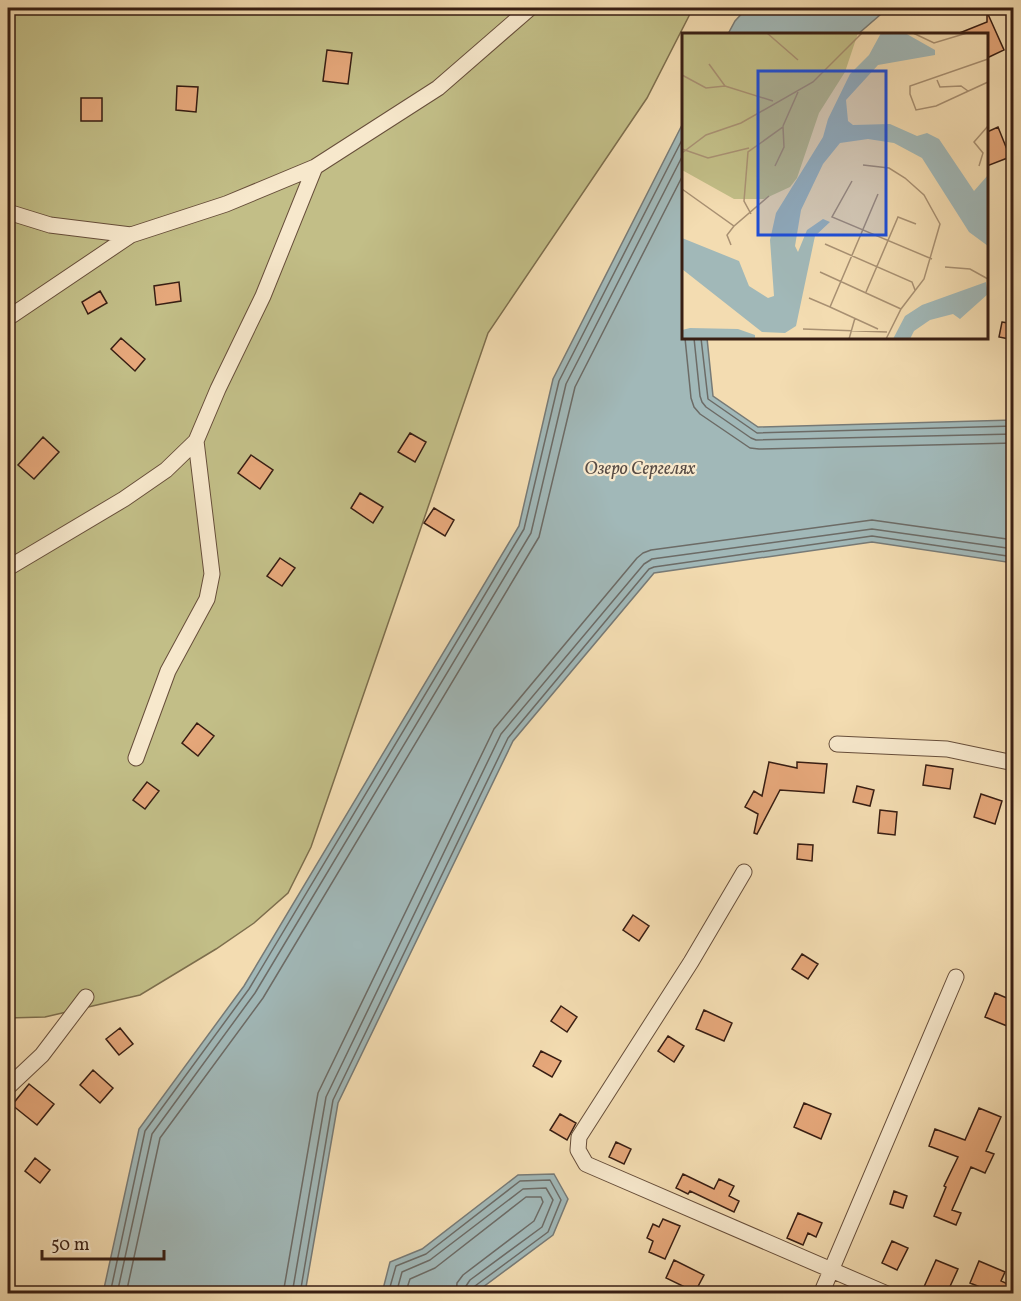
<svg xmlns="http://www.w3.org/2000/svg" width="1021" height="1301" font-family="Vollkorn,serif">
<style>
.green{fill:#c2be87;stroke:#7d6e4d;stroke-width:1.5}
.water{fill:#a1b8b8;stroke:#777a76;stroke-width:1.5}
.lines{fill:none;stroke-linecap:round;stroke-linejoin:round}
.shore{stroke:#6c6b66;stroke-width:1.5}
.building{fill:#e5a77a;stroke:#381e13;stroke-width:1.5}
.street-casing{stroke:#674e3a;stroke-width:17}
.street{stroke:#f7e8cc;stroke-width:15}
.labels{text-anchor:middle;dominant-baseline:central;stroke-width:4.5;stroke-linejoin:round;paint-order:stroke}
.water-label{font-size:18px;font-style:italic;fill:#584c45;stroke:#f7e8cc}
.inset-road{fill:none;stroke:#a89072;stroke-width:1.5}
.view{fill:#1d4ed8;fill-opacity:0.15;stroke:#1d4ed8;stroke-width:3}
.inset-edge{fill:none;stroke:#381e13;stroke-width:3}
</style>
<rect width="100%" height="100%" fill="#f3dcb1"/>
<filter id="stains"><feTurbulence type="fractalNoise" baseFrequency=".00333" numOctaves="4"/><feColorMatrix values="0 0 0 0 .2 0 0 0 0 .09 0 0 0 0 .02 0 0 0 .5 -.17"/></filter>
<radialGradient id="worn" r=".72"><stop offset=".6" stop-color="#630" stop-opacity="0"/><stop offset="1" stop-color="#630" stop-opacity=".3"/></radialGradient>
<path class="green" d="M 8,8 L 693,8 L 647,98 L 488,333 L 311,847 L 288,893 L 254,923 L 216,949 L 140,995 L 45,1017 L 8,1018 Z"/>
<path class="water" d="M 747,8 L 888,8 L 858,34 L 728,34 L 735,21 Z
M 683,123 L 684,338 L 707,338 L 713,396 L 758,427 L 1013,420 L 1013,563 L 872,542 L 654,573 L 513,741 L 338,1103 L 305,1293 L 103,1293 L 139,1129 L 244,986 L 519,526 L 553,379 Z
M 554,1174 L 568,1199 L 553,1235 L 475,1293 L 382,1293 L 390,1262 L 422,1249 L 518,1175 Z"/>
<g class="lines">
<path class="shore" d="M 685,338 L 691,398 L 694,407 L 700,414 L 750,448 L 759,449 L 1014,443
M 694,338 L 700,396 L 702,402 L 706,407 L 751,438 L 756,440 L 1014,434
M 701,338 L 708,399 L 757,433 L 1014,426
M 110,1294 L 145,1131 L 249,989 L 524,529 L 559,381 L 684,136
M 117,1294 L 152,1134 L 255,993 L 531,533 L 566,384 L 684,153
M 126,1294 L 160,1138 L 263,998 L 539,537 L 575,387 L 684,173
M 283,1294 L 318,1093 L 494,729 L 637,558 L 643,553 L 651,550 L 872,520 L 1014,540
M 292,1294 L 326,1097 L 501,734 L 644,564 L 652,559 L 872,529 L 1014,549
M 300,1294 L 333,1100 L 508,738 L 649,569 L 654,567 L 872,536 L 1014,557
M 388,1294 L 396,1266 L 426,1254 L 520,1181 L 550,1180 L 561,1200 L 548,1232 L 475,1286 L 473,1289 L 472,1294
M 396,1294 L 402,1272 L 430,1260 L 523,1189 L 546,1188 L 553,1200 L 542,1227 L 470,1280 L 466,1286 L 465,1294
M 405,1294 L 410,1279 L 435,1268 L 526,1197 L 541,1197 L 543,1202 L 534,1221 L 463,1275 L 457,1283 L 456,1294"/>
</g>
<path class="building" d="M 987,12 L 1004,50 L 987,58 L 987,34 L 957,34 L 987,22 Z
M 327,50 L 352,53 L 348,84 L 323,81 Z
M 177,86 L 198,87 L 196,112 L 176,110 Z
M 81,98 L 102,98 L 102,121 L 81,121 Z
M 998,127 L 1010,157 L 987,166 L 987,132 Z
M 179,282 L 181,301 L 156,305 L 154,286 Z
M 100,291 L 107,303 L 88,314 L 82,302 Z
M 1002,322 L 1014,324 L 1014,340 L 999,337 Z
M 121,338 L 145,359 L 135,371 L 111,349 Z
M 410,433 L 426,442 L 415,462 L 398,452 Z
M 43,437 L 59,452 L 34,479 L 18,465 Z
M 251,455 L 273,470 L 260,489 L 238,473 Z
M 360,493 L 383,507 L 373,523 L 351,508 Z
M 434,508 L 454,520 L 445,536 L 424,523 Z
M 280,558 L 295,568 L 282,586 L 267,576 Z
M 197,723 L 214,736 L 198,756 L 182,743 Z
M 769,762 L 797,768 L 797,762 L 827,764 L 824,793 L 780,790 L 757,834 L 754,833 L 758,814 L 745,807 L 754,791 L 762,796 Z
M 926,765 L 953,769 L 950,789 L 923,785 Z
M 147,782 L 159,791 L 145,809 L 133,800 Z
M 857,786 L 874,790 L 870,806 L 853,802 Z
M 981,794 L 1002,801 L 995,824 L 974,817 Z
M 880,810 L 897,812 L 895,835 L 878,833 Z
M 798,844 L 813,845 L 812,861 L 797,859 Z
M 633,915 L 649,926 L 639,941 L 623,930 Z
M 802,954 L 818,964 L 808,979 L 792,969 Z
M 995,993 L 1014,1001 L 1014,1010 L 1007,1026 L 985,1017 Z
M 561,1006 L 577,1017 L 567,1032 L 551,1021 Z
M 704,1010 L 732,1023 L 724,1041 L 696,1029 Z
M 120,1028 L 133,1044 L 119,1055 L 106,1039 Z
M 668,1036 L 684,1046 L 674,1062 L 658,1051 Z
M 541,1051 L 561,1061 L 552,1077 L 533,1066 Z
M 93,1070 L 113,1088 L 100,1103 L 80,1085 Z
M 29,1084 L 54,1104 L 37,1125 L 12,1105 Z
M 804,1103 L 831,1114 L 821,1139 L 794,1127 Z
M 979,1108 L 1001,1117 L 986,1151 L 994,1154 L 985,1173 L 971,1167 L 952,1210 L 961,1213 L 956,1225 L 934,1216 L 946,1187 L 944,1186 L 958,1157 L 929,1146 L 935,1129 L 965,1140 Z
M 560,1114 L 576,1123 L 567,1140 L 550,1130 Z
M 616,1142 L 631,1149 L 624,1164 L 609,1157 Z
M 35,1158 L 50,1170 L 40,1183 L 25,1171 Z
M 683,1174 L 714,1189 L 719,1179 L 734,1186 L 729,1196 L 739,1201 L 734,1212 L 690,1191 L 688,1194 L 676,1188 Z
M 894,1191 L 907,1196 L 903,1208 L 890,1204 Z
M 798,1213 L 822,1223 L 816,1237 L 808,1233 L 803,1245 L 787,1238 Z
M 663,1219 L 680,1226 L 665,1259 L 649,1252 L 653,1241 L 647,1238 L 653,1224 L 659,1227 Z
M 892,1241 L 908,1248 L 897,1270 L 882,1263 Z
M 674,1260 L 704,1275 L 695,1292 L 666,1278 Z
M 936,1260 L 958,1269 L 947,1293 L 933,1293 L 923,1289 Z
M 979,1261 L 1005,1272 L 1001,1281 L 1014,1287 L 1014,1293 L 995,1293 L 970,1283 Z"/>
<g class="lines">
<g class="street-casing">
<path id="street" d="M 8,212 L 50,225 L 131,235
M 8,318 L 131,235 L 226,204 L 315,167 L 438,88 L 530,8
M 196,441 L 218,389 L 263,296 L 315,167
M 8,568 L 124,499 L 166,470 L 196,441 L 212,574 L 207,599 L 168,671 L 136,758
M 837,744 L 947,749 L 1014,763
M 744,872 L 691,962 L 579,1137 L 578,1150 L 586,1164 L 887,1294
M 8,1087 L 42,1055 L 86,997
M 821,1294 L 956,977"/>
</g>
<use href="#street" class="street"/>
</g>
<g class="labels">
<g class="water-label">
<text x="640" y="469">Озеро Сергелях</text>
</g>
</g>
<g transform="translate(682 33)">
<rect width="306" height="306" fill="#f3dcb1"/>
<path d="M 0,0 L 176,0 L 163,39 L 137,80 L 115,145 L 108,154 L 82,166 L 52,166 L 0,137 Z" fill="#c2be87"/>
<path d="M 199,0 L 223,0 L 253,17 L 253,22 L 196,32 L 164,67 L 166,88 L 171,92 L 208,91 L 235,103 L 245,100 L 257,106 L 292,158 L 306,142 L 306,213 L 287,199 L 240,125 L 212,110 L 186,106 L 158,110 L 141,131 L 119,177 L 113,213 L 116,219 L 125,197 L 141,186 L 148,189 L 133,203 L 114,293 L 103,300 L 80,299 L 0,236 L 0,205 L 57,228 L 67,253 L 86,265 L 92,263 L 88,207 L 94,180 L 141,104 L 146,86 L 168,41 L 187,22 ZM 304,249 L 306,261 L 278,286 L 271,281 L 248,287 L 232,298 L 228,306 L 211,306 L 223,283 L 240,272 ZM 8,295 L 56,296 L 73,302 L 73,306 L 0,306 L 0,297 Z" fill="#a1b8b8"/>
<path class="inset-road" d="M 85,0 L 116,27M 231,0 L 252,10 L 285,0M 306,26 L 228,53 L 228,61 L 234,77 L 254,73 L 306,49M 27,31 L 43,53M 0,42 L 24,55 L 43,53 L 91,68M 255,47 L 258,54 L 279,53 L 286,58M 101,93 L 116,59M 0,116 L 26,125 L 67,115M 0,120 L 24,102 L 59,90 L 131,49 L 180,0M 181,132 L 207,135 L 223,145 L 242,162 L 258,191 L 242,246 L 219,276 L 204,306M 297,133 L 301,120 L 292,109 L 306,93M 170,148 L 150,184 L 250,226M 0,156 L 52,193 L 87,163M 69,181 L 62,168 L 66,119 L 101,94 L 102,114 L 93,133M 143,211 L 230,249 L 233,257M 49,212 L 45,202 L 52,193M 263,234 L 288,236 L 306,246M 138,239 L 219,276M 184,259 L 216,184 L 234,191M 127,265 L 148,274 L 196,161M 148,274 L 196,296M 121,296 L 205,299M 167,306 L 173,285"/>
<path class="view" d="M 76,38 L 204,38 L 204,202 L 76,202 Z"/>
<rect width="306" height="306" class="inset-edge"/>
</g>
<rect width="1021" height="1301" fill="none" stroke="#f3dcb1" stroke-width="30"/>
<rect x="9" y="9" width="1003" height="1283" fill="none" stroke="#381e13" stroke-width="3"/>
<rect x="15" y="15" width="991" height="1271" fill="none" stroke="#381e13" stroke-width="1.5"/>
<path d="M42 1250v9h122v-9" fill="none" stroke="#381e13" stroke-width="3"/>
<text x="51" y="1250" font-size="18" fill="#381e13" stroke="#f7e8cc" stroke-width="4.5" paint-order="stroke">50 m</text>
<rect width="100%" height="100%" filter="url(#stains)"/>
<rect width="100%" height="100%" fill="url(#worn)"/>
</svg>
